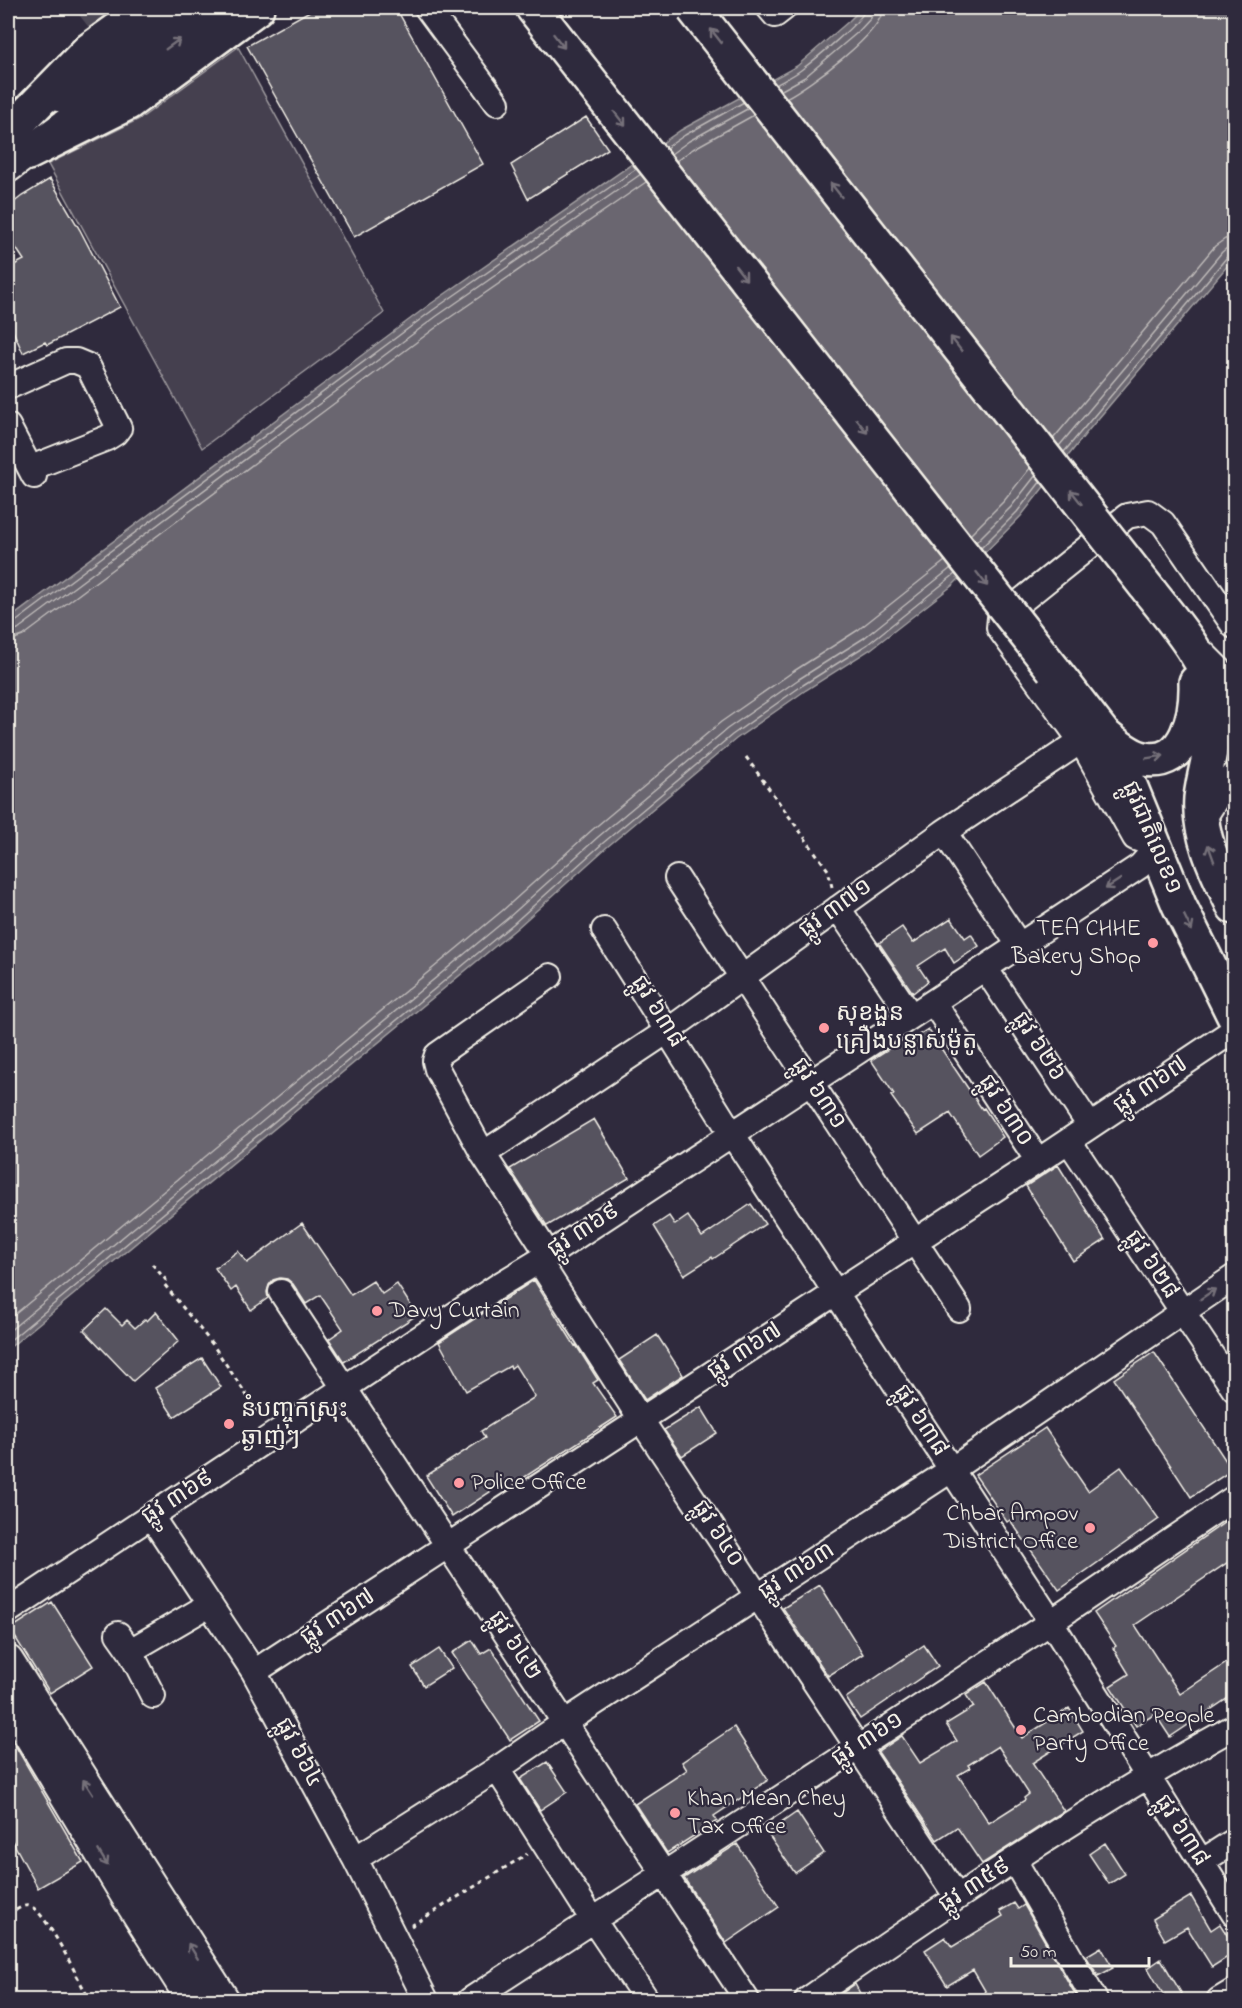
<svg xmlns="http://www.w3.org/2000/svg" width="1242" height="2008" font-family="'Indie Flower','Noto Sans Khmer',sans-serif">
<style>
.green{fill:#454050;stroke:#9c989c;stroke-width:1.5}
.water{fill:#6a6670;stroke:#a19ea0;stroke-width:1.5}
.lines{fill:none;stroke-linecap:round;stroke-linejoin:round}
.shore{stroke:#bdb9b8;stroke-width:1.5}
.building{fill:#56525f;stroke:#f4f1e8;stroke-width:1.5;fill-rule:evenodd}
.minor-tunnel{stroke:#4d4857;stroke-width:24;stroke-dasharray:24 12;stroke-linecap:butt}
.minor-casing{stroke:#f4f1e8;stroke-width:28}
.major-casing{stroke:#f4f1e8;stroke-width:34}
.highway-casing{stroke:#f4f1e8;stroke-width:38}
.path{stroke:#f4f1e8;stroke-width:3;stroke-dasharray:4.5 4.5;stroke-linecap:butt}
.minor{stroke:#2f2a3d;stroke-width:24}
.major{stroke:#2f2a3d;stroke-width:30}
.highway{stroke:#2f2a3d;stroke-width:33}
.highway-bridge-casing{stroke:#f4f1e8;stroke-width:38;stroke-linecap:butt}
.highway-bridge{stroke:#2f2a3d;stroke-width:33}
.oneway{stroke:#747079}
.poi-dot{fill:#ff9aa2;stroke:#2f2a3d;stroke-width:2}
.labels{text-anchor:middle;dominant-baseline:central;stroke-width:4.5;stroke-linejoin:round;paint-order:stroke}
.street-label{font-size:24px;fill:#f4f1e8;stroke:#2f2a3d}
.poi-label{font-size:24px;fill:#f4f1e8;stroke:#2f2a3d;text-anchor:start}
</style>
<rect width="100%" height="100%" fill="#2f2a3d"/>
<filter id="ink" filterUnits="userSpaceOnUse"><feTurbulence type="fractalNoise" baseFrequency=".0167" numOctaves="2"/><feDisplacementMap in="SourceGraphic" scale="12" xChannelSelector="R" yChannelSelector="G"/><feConvolveMatrix kernelMatrix="1 2 1 2 8 2 1 2 1" color-interpolation-filters="sRGB"/></filter>
<g filter="url(#ink)">
<path class="green" d="M 238,47 L 384,313 L 202,448 L 48,164 L 141,118 Z"/>
<path class="water" d="M 862,8 L 1234,8 L 1234,258 L 1087,432 L 1021,516 L 953,585 L 871,649 L 806,690 L 736,739 L 607,847 L 517,928 L 8,1349 L 8,620 L 429,305 L 681,130 L 797,66 L 849,21 Z"/>
<g class="lines">
<path class="shore" d="M 776,85 C 784,80 793,76 801,70 C 813,61 864,20 866,8
M 780,91 L 805,77 L 858,32 L 871,18 L 874,8
M 786,98 C 810,85 882,34 883,8
M 666,148 L 685,135 L 744,102
M 671,154 L 689,141 L 749,108
M 676,161 L 693,149 L 754,115
M 1053,439 L 1215,246 L 1225,239 L 1234,238
M 1059,446 L 1222,252 L 1227,248 L 1234,247
M 1064,452 L 1227,257 L 1234,255
M 970,535 L 1004,501 L 1030,468
M 976,542 L 1011,507 L 1036,475
M 981,548 L 1017,512 L 1041,481
M 8,624 L 14,623 L 433,310 L 636,169
M 8,632 L 18,629 L 437,316 L 641,174
M 8,641 L 23,636 L 442,323 L 646,182
M 8,1320 L 502,911 L 592,830 L 721,722 L 794,671 L 858,630 L 945,561
M 8,1332 L 508,918 L 598,837 L 727,729 L 799,679 L 864,638 L 951,568
M 8,1342 L 513,924 L 603,843 L 732,735 L 803,685 L 868,644 L 955,574"/>
</g>
<path class="building" d="M 315,8 L 396,8 L 483,164 L 354,237 L 247,46 Z
M 586,117 L 608,149 L 528,199 L 511,165 Z
M 50,179 L 80,230 L 120,307 L 47,345 L 45,342 L 23,353 L 13,331 L 8,334 L 8,268 L 24,260 L 8,236 L 8,207 L 22,196 Z
M 951,918 L 965,938 L 971,934 L 979,946 L 954,963 L 945,948 L 918,966 L 928,981 L 913,993 L 879,943 L 902,927 L 913,943 Z
M 928,1029 L 982,1109 L 984,1108 L 1003,1137 L 978,1155 L 950,1113 L 918,1134 L 891,1096 L 894,1094 L 871,1060 L 902,1040 L 905,1044 Z
M 594,1119 L 629,1178 L 547,1226 L 510,1169 Z
M 1058,1165 L 1105,1240 L 1073,1261 L 1026,1186 Z
M 751,1204 L 765,1224 L 713,1259 L 712,1257 L 684,1275 L 654,1226 L 669,1216 L 675,1225 L 688,1216 L 702,1237 Z
M 302,1223 L 351,1295 L 373,1281 L 382,1294 L 397,1284 L 417,1315 L 344,1362 L 329,1339 L 343,1329 L 320,1295 L 306,1304 L 293,1284 L 287,1279 L 280,1278 L 273,1280 L 269,1285 L 267,1292 L 268,1298 L 251,1310 L 236,1287 L 231,1291 L 215,1268 L 238,1251 L 247,1263 Z
M 534,1280 L 575,1346 L 576,1345 L 598,1380 L 593,1383 L 617,1417 L 514,1484 L 511,1478 L 452,1517 L 426,1476 L 485,1438 L 481,1431 L 535,1397 L 515,1365 L 511,1368 L 510,1366 L 466,1391 L 439,1342 Z
M 106,1309 L 122,1325 L 127,1320 L 135,1328 L 145,1319 L 147,1321 L 156,1312 L 179,1341 L 133,1381 L 84,1330 Z
M 657,1335 L 683,1375 L 645,1400 L 619,1360 Z
M 1154,1352 L 1232,1470 L 1191,1497 L 1114,1379 Z
M 202,1358 L 221,1387 L 174,1417 L 155,1388 Z
M 701,1407 L 717,1433 L 682,1456 L 664,1430 Z
M 1045,1428 L 1088,1491 L 1121,1467 L 1159,1519 L 1059,1590 L 1010,1520 L 1007,1522 L 975,1475 Z
M 1234,1516 L 1234,1558 L 1135,1625 L 1180,1694 L 1234,1658 L 1234,1694 L 1170,1737 L 1155,1714 L 1136,1726 L 1110,1686 L 1129,1674 L 1113,1648 L 1116,1646 L 1094,1613 Z
M 820,1585 L 863,1654 L 828,1676 L 783,1608 Z
M 52,1602 L 93,1666 L 50,1693 L 10,1629 Z
M 472,1640 L 481,1654 L 491,1648 L 539,1721 L 510,1740 L 452,1653 Z
M 924,1645 L 938,1666 L 860,1719 L 846,1698 Z
M 439,1649 L 452,1668 L 424,1686 L 412,1667 Z
M 986,1682 L 1022,1738 L 1069,1708 L 1083,1731 L 1032,1763 L 1064,1811 L 982,1864 L 957,1827 L 937,1840 L 878,1752 L 902,1736 L 920,1763 L 957,1741 L 946,1724 L 974,1707 L 966,1695 ZM 998,1746 L 1029,1794 L 1024,1798 L 1025,1800 L 989,1823 L 958,1775 L 970,1768 L 968,1765 Z
M 734,1727 L 768,1780 L 714,1816 L 717,1821 L 667,1853 L 635,1804 L 687,1770 L 682,1762 Z
M 8,1733 L 83,1862 L 38,1888 L 8,1833 Z
M 547,1762 L 567,1792 L 540,1810 L 520,1779 Z
M 797,1812 L 824,1853 L 795,1873 L 767,1833 Z
M 1105,1843 L 1125,1874 L 1109,1884 L 1089,1854 Z
M 737,1844 L 779,1907 L 726,1943 L 684,1878 Z
M 1191,1896 L 1211,1930 L 1220,1924 L 1234,1946 L 1234,1953 L 1212,1967 L 1187,1927 L 1165,1940 L 1153,1919 Z
M 1014,1903 L 1018,1909 L 1024,1905 L 1079,2001 L 991,2001 L 973,1970 L 947,1986 L 925,1950 L 945,1937 L 952,1947 L 1003,1916 L 1000,1911 Z
M 1101,1947 L 1113,1968 L 1098,1976 L 1086,1956 Z
M 1161,1959 L 1186,2001 L 1167,2001 L 1148,1968 Z
M 855,1984 L 864,2001 L 831,2001 Z"/>
<g class="lines">
<path class="minor-tunnel" d="M 89,8 L 100,22"/>
<g class="minor-casing">
<path id="minor" d="M 427,8 L 497,103
M 769,8 L 775,15 L 784,8
M 8,387 L 66,361 L 76,361 L 88,366 L 119,428 L 115,433 L 107,438 L 31,468
M 8,426 L 34,476
M 1202,652 L 1234,684
M 1202,821 L 1225,785 L 1234,775
M 944,832 L 1019,945
M 677,878 L 959,1309
M 838,908 L 911,1016
M 604,930 L 732,1134 L 1051,1622 L 1234,1914
M 985,968 L 1090,1126
M 933,1002 L 1038,1161
M 1069,1141 L 1234,1389
M 483,1154 L 669,1030 L 944,832 L 1081,741
M 548,1254 L 483,1154 L 437,1069 L 435,1061 L 437,1055 L 550,976
M 539,1261 L 641,1420 L 957,1897
M 281,1292 L 747,2000
M 151,1516 L 254,1672 L 355,1859 L 426,2000
M 8,1611 L 501,1284 L 539,1261 L 1140,866 L 1149,856 L 1155,845 L 1135,838 L 1081,741 L 999,628 L 1000,618 L 1127,516 L 1148,512 L 1163,523 L 1234,626
M 118,1634 L 130,1651 L 153,1696
M 130,1651 L 209,1605
M 254,1672 L 1038,1161 L 1234,1030
M 497,1769 L 593,1920 L 647,2000
M 355,1859 L 497,1769 L 564,1723 L 951,1470 L 1234,1277
M 1014,1860 L 1095,2000
M 1201,1862 L 1234,1841
M 470,2000 L 1051,1622 L 1234,1498
M 807,2000 C 946,1904 1086,1808 1234,1727
M 1219,2000 L 1234,1991"/>
</g>
<g class="major-casing">
<path id="major" d="M 58,96 L 179,8
M 8,167 L 224,8
M 8,1661 L 224,2000
M 8,1700 L 128,1899 L 192,2000"/>
</g>
<g class="highway-casing">
<path id="highway" d="M 533,8 L 584,73
M 12,129 L 88,51 L 148,8
M 28,153 L 128,103 L 257,8
M 1151,593 C 1173,621 1206,658 1213,694 C 1220,730 1205,763 1201,798 C 1198,836 1218,874 1234,907
M 1053,669 L 1104,735 L 1131,788 L 1179,905 L 1234,1016
M 1104,735 C 1116,744 1129,756 1144,759 C 1187,767 1197,713 1196,682"/>
</g>
<path class="path" d="M 746,757 L 828,870 L 832,887
M 152,1264 L 166,1280 L 164,1284 L 213,1345 L 262,1418
M 8,1914 C 13,1912 24,1904 29,1906 C 46,1909 80,1984 90,2000
M 411,1926 L 527,1854"/>
<use href="#minor" class="minor"/>
<use href="#major" class="major"/>
<use href="#highway" class="highway"/>
<g class="highway-bridge-casing">
<path id="highway-bridge" d="M 693,8 L 1151,593
M 584,73 L 1053,669"/>
</g>
<use href="#highway-bridge" class="highway-bridge"/>
</g>
<defs><path id="oneway-shaft" d="M-6 0H5M1.5-3L5.5 0L1.5 3" fill="none" stroke-width="1.6" stroke-linecap="round" stroke-linejoin="round" transform="scale(1.5)"/></defs>
<g class="oneway">
<use href="#oneway-shaft" transform="translate(716 36) rotate(-128)"/>
<use href="#oneway-shaft" transform="translate(559 41) rotate(52)"/>
<use href="#oneway-shaft" transform="translate(173 44) rotate(-36)"/>
<use href="#oneway-shaft" transform="translate(620 119) rotate(52)"/>
<use href="#oneway-shaft" transform="translate(836 190) rotate(-128)"/>
<use href="#oneway-shaft" transform="translate(741 273) rotate(52)"/>
<use href="#oneway-shaft" transform="translate(956 344) rotate(-128)"/>
<use href="#oneway-shaft" transform="translate(862 426) rotate(52)"/>
<use href="#oneway-shaft" transform="translate(1076 497) rotate(-128)"/>
<use href="#oneway-shaft" transform="translate(982 579) rotate(52)"/>
<use href="#oneway-shaft" transform="translate(1155 757) rotate(-9)"/>
<use href="#oneway-shaft" transform="translate(1211 853) rotate(-110)"/>
<use href="#oneway-shaft" transform="translate(1113 884) rotate(147)"/>
<use href="#oneway-shaft" transform="translate(1188 923) rotate(64)"/>
<use href="#oneway-shaft" transform="translate(1208 1294) rotate(-34)"/>
<use href="#oneway-shaft" transform="translate(88 1787) rotate(-123)"/>
<use href="#oneway-shaft" transform="translate(103 1858) rotate(59)"/>
<use href="#oneway-shaft" transform="translate(193 1951) rotate(-122)"/>
</g>
</g>
<g class="poi-dot">
<circle cx="1153" cy="943" r="6"/>
<circle cx="824" cy="1028" r="6"/>
<circle cx="377" cy="1311" r="6"/>
<circle cx="229" cy="1424" r="6"/>
<circle cx="459" cy="1483" r="6"/>
<circle cx="1090" cy="1528" r="6"/>
<circle cx="1021" cy="1730" r="6"/>
<circle cx="675" cy="1813" r="6"/>
</g>
<g class="labels">
<g class="street-label">
<text transform="translate(1151 838) rotate(67)">ផ្លូវជាតិលេខ១</text>
<text transform="translate(836 909) rotate(-36)">ផ្លូវ ៣៧១</text>
<text transform="translate(657 1012) rotate(58)">ផ្លូវ ៦៣៨</text>
<text transform="translate(1038 1047) rotate(57)">ផ្លូវ ៦២៦</text>
<text transform="translate(1151 1086) rotate(-34)">ផ្លូវ ៣៦៧</text>
<text transform="translate(818 1094) rotate(57)">ផ្លូវ ៦៣១</text>
<text transform="translate(1005 1111) rotate(57)">ផ្លូវ ៦៣០</text>
<text transform="translate(584 1231) rotate(-33)">ផ្លូវ ៣៦៩</text>
<text transform="translate(1151 1265) rotate(56)">ផ្លូវ ៦២៨</text>
<text transform="translate(745 1352) rotate(-33)">ផ្លូវ ៣៦៧</text>
<text transform="translate(920 1421) rotate(57)">ផ្លូវ ៦៣៨</text>
<text transform="translate(178 1498) rotate(-33)">ផ្លូវ ៣៦៩</text>
<text transform="translate(717 1534) rotate(57)">ផ្លូវ ៦៤០</text>
<text transform="translate(797 1572) rotate(-33)">ផ្លូវ ៣៦៣</text>
<text transform="translate(338 1618) rotate(-33)">ផ្លូវ ៣៦៧</text>
<text transform="translate(514 1646) rotate(57)">ផ្លូវ ៦៤២</text>
<text transform="translate(868 1740) rotate(-33)">ផ្លូវ ៣៦១</text>
<text transform="translate(298 1753) rotate(62)">ផ្លូវ ៦៦៤</text>
<text transform="translate(1181 1831) rotate(57)">ផ្លូវ ៦៣៨</text>
<text transform="translate(975 1886) rotate(-33)">ផ្លូវ ៣៥៩</text>
</g>
<g class="poi-label">
<text x="1141" y="929" text-anchor="end">TEA CHHE<tspan x="1141" dy="28">Bakery Shop</tspan></text>
<text x="836" y="1014">សុខងួន<tspan x="836" dy="28">គ្រឿងបន្លាស់ម៉ូតូ</tspan></text>
<text x="389" y="1311">Davy Curtain</text>
<text x="241" y="1410">នំបញ្ចុកស្រុះ<tspan x="241" dy="28">ឆ្ងាញ់ៗ</tspan></text>
<text x="471" y="1483">Police Office</text>
<text x="1078" y="1514" text-anchor="end">Chbar Ampov<tspan x="1078" dy="28">District Office</tspan></text>
<text x="1033" y="1716">Cambodian People<tspan x="1033" dy="28">Party Office</tspan></text>
<text x="687" y="1799">Khan Mean Chey<tspan x="687" dy="28">Tax Office</tspan></text>
</g>
</g>
<rect width="1242" height="2008" fill="none" stroke="#2f2a3d" stroke-width="30"/>
<rect x="15" y="15" width="1212" height="1978" fill="none" stroke="#f4f1e8" stroke-width="2" filter="url(#ink)"/>
<path d="M1011 1957v9h138v-9" fill="none" stroke="#f4f1e8" stroke-width="3"/>
<text x="1020" y="1957" font-size="18" fill="#f4f1e8" stroke="#2f2a3d" stroke-width="4.5" paint-order="stroke">50 m</text>
</svg>
